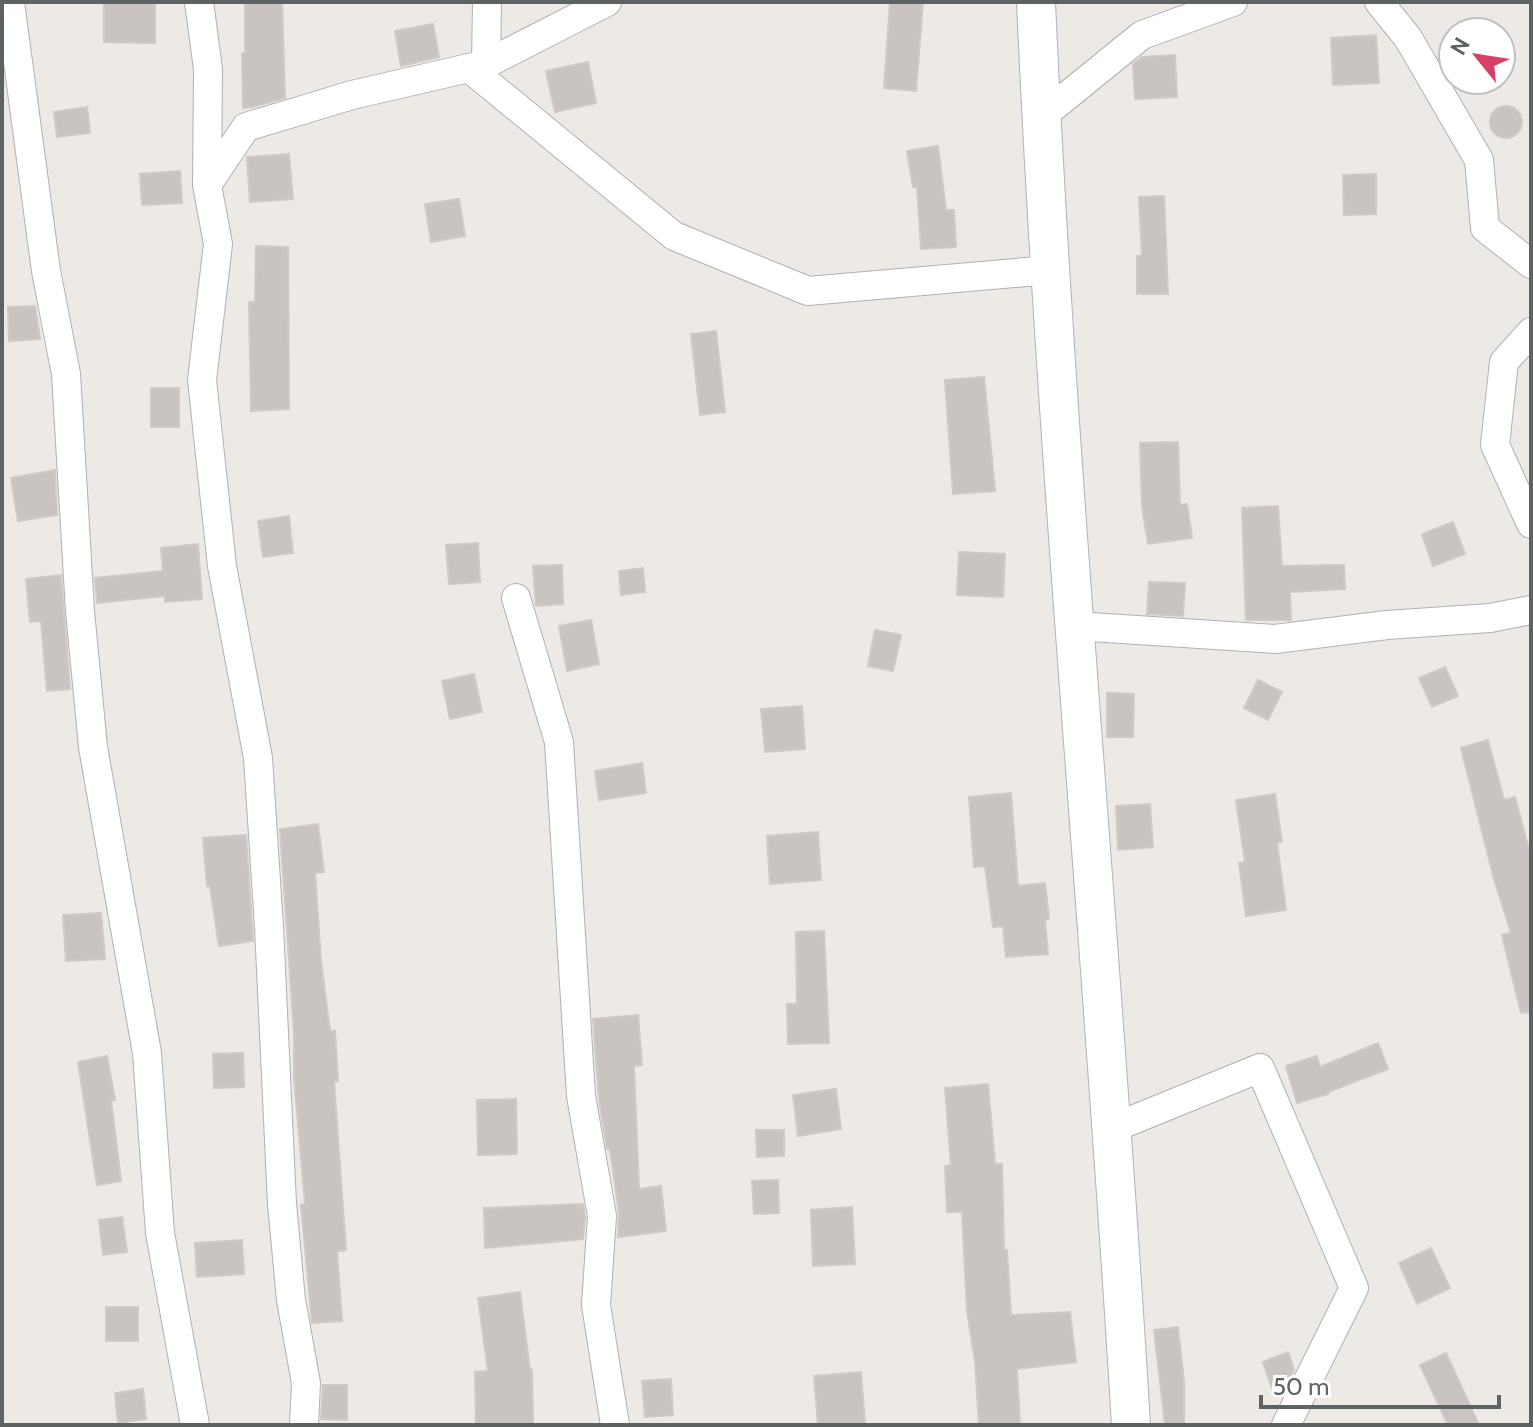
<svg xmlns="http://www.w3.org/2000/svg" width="1533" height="1427" font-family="Cabin,sans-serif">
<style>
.building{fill:#c9c4c1;stroke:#d1c9c4;stroke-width:2}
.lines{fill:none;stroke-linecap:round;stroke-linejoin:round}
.street-casing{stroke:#aeb1b3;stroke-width:30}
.secondary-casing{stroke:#afb4b6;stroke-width:40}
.street{stroke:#fff;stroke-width:28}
.secondary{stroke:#fff;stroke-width:38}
</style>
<rect width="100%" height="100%" fill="#ede9e5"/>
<path class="building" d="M 104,2 L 155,2 L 155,43 L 104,42 Z
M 245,2 L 282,2 L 285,98 L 252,107 L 243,108 L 242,53 L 245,53 Z
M 890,2 L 923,2 L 916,91 L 884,88 Z
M 433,24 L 439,57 L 401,66 L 395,31 Z
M 1376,35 L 1379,83 L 1333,85 L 1331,38 Z
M 1175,55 L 1177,97 L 1135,99 L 1133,64 L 1142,57 Z
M 588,62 L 596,103 L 555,112 L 546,71 Z
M1490 122a16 16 0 1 1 32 0a16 16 0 1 1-32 0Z
M 87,107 L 90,133 L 57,137 L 54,112 Z
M 938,146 L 946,210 L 954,210 L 956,247 L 921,249 L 917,187 L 913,187 L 907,151 Z
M 289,154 L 293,199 L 250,202 L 247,157 Z
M 180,171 L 182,203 L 142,205 L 140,174 Z
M 1376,174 L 1376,214 L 1344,215 L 1343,175 Z
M 1164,196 L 1168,294 L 1137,294 L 1137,256 L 1142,256 L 1139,197 Z
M 459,199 L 465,236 L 431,242 L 425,204 Z
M 256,246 L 288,247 L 289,409 L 251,411 L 249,302 L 255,302 Z
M 35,306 L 40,339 L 9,341 L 8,307 Z
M 716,331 L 725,412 L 700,415 L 691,334 Z
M 984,377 L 995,491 L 953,494 L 945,380 Z
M 151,388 L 179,388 L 179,427 L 151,427 Z
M 1178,442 L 1180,505 L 1187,504 L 1192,538 L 1148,544 L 1142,506 L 1140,443 Z
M 55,470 L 57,515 L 18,521 L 11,478 Z
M 1278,506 L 1282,566 L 1344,565 L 1345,589 L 1290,592 L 1291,620 L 1246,620 L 1242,508 Z
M 289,516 L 293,553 L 263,557 L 258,521 Z
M 1453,522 L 1465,554 L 1433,566 L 1422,534 Z
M 478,543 L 480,582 L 449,584 L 446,545 Z
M 198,544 L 202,599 L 165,602 L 165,596 L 97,603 L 95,578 L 163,571 L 161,548 Z
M 959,552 L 1005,554 L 1003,597 L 957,595 Z
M 562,565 L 563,604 L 536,606 L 533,566 Z
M 643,568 L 645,592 L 621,595 L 619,571 Z
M 61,575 L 70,689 L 47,691 L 41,621 L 30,622 L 26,579 Z
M 1149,582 L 1185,583 L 1183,616 L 1147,614 Z
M 591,620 L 599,664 L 567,671 L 559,626 Z
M 875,630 L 901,635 L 893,671 L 868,666 Z
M 1445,667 L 1458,696 L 1432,707 L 1419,678 Z
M 474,674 L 482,712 L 450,719 L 442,681 Z
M 1258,680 L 1282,692 L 1268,720 L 1244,708 Z
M 1107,693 L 1134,694 L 1133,737 L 1107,737 Z
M 802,706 L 805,749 L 765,752 L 761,709 Z
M 1488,740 L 1504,800 L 1515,797 L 1531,858 L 1531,1012 L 1521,1013 L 1502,935 L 1511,933 L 1494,879 L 1461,748 Z
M 642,763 L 646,793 L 599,800 L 595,771 Z
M 1011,793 L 1018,886 L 1045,883 L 1049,919 L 1045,920 L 1048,954 L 1006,957 L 1003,926 L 993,927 L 985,866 L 974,867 L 969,797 Z
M 1275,794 L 1282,842 L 1277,843 L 1286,910 L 1246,916 L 1239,863 L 1245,862 L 1236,800 Z
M 1150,804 L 1153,847 L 1118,850 L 1116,806 Z
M 318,824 L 324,872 L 315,873 L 321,961 L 330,1031 L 335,1031 L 338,1081 L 334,1081 L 346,1250 L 337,1251 L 342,1321 L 312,1323 L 301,1205 L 305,1204 L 294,1078 L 294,1033 L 280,829 Z
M 818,832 L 821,880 L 770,884 L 767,836 Z
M 246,835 L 253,941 L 219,946 L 210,886 L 207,886 L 203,838 Z
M 101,913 L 105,959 L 66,961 L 63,915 Z
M 824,931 L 829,1043 L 788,1044 L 787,1004 L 797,1004 L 796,932 Z
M 638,1015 L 642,1065 L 634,1066 L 639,1189 L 661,1186 L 666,1231 L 618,1237 L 619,1213 L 610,1149 L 607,1149 L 599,1100 L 593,1019 Z
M 1378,1043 L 1388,1069 L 1328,1092 L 1328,1094 L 1297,1103 L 1286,1066 L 1317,1056 L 1320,1067 Z
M 243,1053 L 244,1087 L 214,1088 L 213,1054 Z
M 107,1056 L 115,1100 L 111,1100 L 121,1181 L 97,1185 L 78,1062 Z
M 988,1084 L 995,1164 L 1002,1164 L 1004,1250 L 1007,1250 L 1011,1315 L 1070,1312 L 1076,1362 L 1017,1369 L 1020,1425 L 979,1425 L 975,1361 L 967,1311 L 962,1212 L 947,1212 L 945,1166 L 951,1165 L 945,1088 Z
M 836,1089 L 841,1129 L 798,1136 L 793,1095 Z
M 516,1099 L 517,1154 L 478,1155 L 477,1100 Z
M 756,1130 L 784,1130 L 784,1156 L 757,1157 Z
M 778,1180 L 779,1213 L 754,1214 L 752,1181 Z
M 583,1204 L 585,1217 L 583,1239 L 485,1248 L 484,1208 Z
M 852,1207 L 855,1264 L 813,1266 L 811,1210 Z
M 122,1217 L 127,1252 L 103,1255 L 99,1220 Z
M 242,1240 L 244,1274 L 197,1277 L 195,1243 Z
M 1431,1248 L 1450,1288 L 1417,1304 L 1399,1263 Z
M 520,1292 L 530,1371 L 532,1370 L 533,1425 L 476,1425 L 475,1372 L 488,1371 L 478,1298 Z
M 106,1307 L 138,1307 L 138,1341 L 106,1341 Z
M 1178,1327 L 1184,1382 L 1184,1425 L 1165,1425 L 1154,1330 Z
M 1288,1352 L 1294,1370 L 1284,1390 L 1274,1394 L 1263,1362 Z
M 1446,1353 L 1479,1425 L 1448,1425 L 1420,1365 Z
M 861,1372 L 865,1425 L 818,1425 L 814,1376 Z
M 671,1379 L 673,1415 L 645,1417 L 642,1381 Z
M 323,1385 L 347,1385 L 347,1420 L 321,1419 Z
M 143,1389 L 146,1419 L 118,1423 L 115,1393 Z"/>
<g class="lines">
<g class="street-casing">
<path id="street" d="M 10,2 L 46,271 L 66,374 L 80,611 L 93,747 L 147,1053 L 160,1233 L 195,1425
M 199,2 L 208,69 L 207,185
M 1379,2 L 1408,38 L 1479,160 L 1485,228 L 1531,264
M 486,64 L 487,2
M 469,68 L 674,236 L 808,291 L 1049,270
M 1041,117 L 1142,35 L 1233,2
M 1531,332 L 1504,362 L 1495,445 L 1531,524
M 516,598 L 559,742 L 581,1096 L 602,1216 L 596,1305 L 615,1425
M 1075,626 L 1275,639 L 1387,625 L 1490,618 L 1531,610
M 1113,1128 L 1260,1068 L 1354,1288 L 1286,1425
M 304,1425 L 306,1383 L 291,1300 L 282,1204 L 269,927 L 258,758 L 222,566 L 202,380 L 218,244 L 207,185 L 246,127 L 352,95 L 486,64 L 607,2"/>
</g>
<g class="secondary-casing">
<path id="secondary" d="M 1036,2 C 1057,477 1103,950 1131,1425"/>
</g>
<use href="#street" class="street"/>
<use href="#secondary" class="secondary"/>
</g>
<rect width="1533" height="1427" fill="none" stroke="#5d6263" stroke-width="8"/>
<g transform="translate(1477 56) rotate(300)"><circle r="38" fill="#ffffff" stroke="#bec0c1" stroke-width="2"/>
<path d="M0-6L14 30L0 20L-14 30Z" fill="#d74165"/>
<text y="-12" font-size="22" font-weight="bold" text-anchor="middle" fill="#5d6263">N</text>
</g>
<path d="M1261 1395v12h238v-12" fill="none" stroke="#5d6263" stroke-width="4"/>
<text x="1273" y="1395" font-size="24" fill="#5d6263" stroke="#ffffff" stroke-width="6" paint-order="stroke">50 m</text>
</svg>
